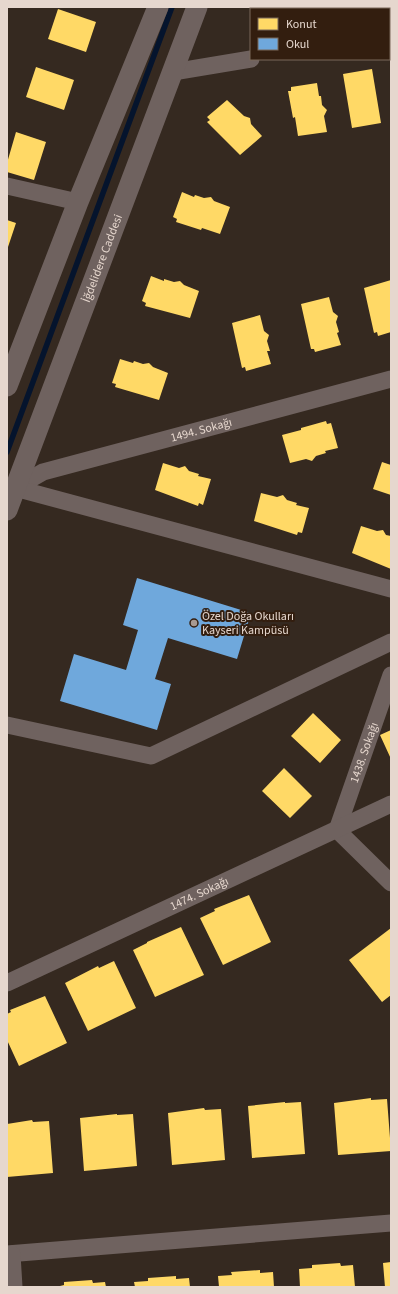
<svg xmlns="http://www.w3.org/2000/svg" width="398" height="1294" font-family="'Source Sans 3',sans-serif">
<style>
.homes{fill:#ffd966}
.schools{fill:#6fa8dc}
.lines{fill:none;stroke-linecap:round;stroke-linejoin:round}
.stream{stroke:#05142d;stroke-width:5.5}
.minor{stroke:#6f625f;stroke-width:17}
.tertiary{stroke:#6f625f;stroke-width:21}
.poi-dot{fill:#a89a91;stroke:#331e0f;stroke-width:1.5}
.labels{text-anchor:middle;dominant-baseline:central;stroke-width:4;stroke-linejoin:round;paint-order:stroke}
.street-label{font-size:12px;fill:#e6d7ce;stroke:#331e0f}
.poi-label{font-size:12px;fill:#e6d7ce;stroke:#331e0f;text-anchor:start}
</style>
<rect width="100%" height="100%" fill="#352920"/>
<path class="homes" d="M 58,9 L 96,22 L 86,52 L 48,39 Z
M 36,67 L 74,80 L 64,110 L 26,97 Z
M 372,69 L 381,123 L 352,128 L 343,74 Z
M 317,83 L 319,96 L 321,96 L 322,105 L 327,110 L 324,116 L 327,132 L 298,136 L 295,117 L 293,118 L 288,91 L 291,91 L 291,87 Z
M 227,100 L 244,116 L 250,118 L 251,124 L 262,136 L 240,155 L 207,122 L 210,120 L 207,117 Z
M 16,132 L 46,142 L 34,180 L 7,172 L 7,163 Z
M 182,192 L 194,197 L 195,195 L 204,198 L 211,197 L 214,201 L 230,207 L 220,234 L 202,228 L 201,230 L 176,222 L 177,219 L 173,217 Z
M 7,220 L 16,223 L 7,250 Z
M 151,276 L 164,281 L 164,279 L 174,282 L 180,281 L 184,285 L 199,291 L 190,318 L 145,306 L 146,303 L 142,301 Z
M 391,280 L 391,332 L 378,336 L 377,332 L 374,333 L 364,288 Z
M 329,297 L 333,312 L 338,316 L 336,322 L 339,332 L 337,333 L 341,345 L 315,352 L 314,349 L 311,349 L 301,304 Z
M 260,315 L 264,331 L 269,335 L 267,341 L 270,351 L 267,351 L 271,364 L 246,371 L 245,367 L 242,368 L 232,323 Z
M 120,359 L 133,363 L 134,361 L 143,364 L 149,363 L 153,367 L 168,373 L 159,400 L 115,387 L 116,384 L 112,383 Z
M 326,421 L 327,424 L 331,423 L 338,448 L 325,451 L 326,453 L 316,456 L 312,461 L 306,459 L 290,463 L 282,435 L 301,430 L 301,428 Z
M 382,462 L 391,465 L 391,495 L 373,489 Z
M 163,463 L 179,468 L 185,466 L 189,471 L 199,474 L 198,476 L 211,479 L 203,505 L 199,503 L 198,506 L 155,490 Z
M 261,493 L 277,497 L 283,495 L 287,500 L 297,503 L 296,505 L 309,508 L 302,533 L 298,532 L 297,535 L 254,521 Z
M 361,526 L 377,531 L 383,530 L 386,535 L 391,536 L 391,569 L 352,553 Z
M 313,713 L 341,740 L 320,763 L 291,736 Z
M 391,730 L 391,759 L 380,735 Z
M 284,768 L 312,796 L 290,818 L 262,791 Z
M 249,895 L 271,942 L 223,965 L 200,918 L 215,911 L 214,909 Z
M 181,927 L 204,975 L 155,997 L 133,950 L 147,943 L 147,942 Z
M 391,928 L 391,995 L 382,1002 L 349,960 Z
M 114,961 L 136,1008 L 88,1031 L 65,983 L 98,966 L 99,968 Z
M 45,996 L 67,1043 L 19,1066 L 7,1040 L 7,1014 L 11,1012 L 10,1010 Z
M 371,1098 L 371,1100 L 387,1099 L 391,1151 L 338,1155 L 334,1103 Z
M 285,1102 L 285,1103 L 301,1102 L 305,1154 L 252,1158 L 248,1106 Z
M 204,1108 L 205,1110 L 221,1109 L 225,1160 L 172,1165 L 168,1113 Z
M 117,1114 L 117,1115 L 133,1114 L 137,1166 L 84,1171 L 80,1118 Z
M 32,1120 L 33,1122 L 49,1121 L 53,1173 L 7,1177 L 7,1124 Z
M 391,1262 L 391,1287 L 385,1287 L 383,1263 Z
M 340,1263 L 341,1266 L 353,1265 L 355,1287 L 300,1287 L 299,1269 L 312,1268 L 312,1265 Z
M 260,1270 L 260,1273 L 273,1272 L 274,1287 L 219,1287 L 218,1276 L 232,1275 L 231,1272 Z
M 176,1276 L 176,1279 L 189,1278 L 190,1287 L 135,1287 L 134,1282 L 148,1281 L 148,1278 Z
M 92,1280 L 93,1283 L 105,1282 L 106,1287 L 56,1287 L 64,1285 L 64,1282 Z"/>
<path class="schools" d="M 137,578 L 251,613 L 237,659 L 168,638 L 155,679 L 171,684 L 157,730 L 60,701 L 74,654 L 126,670 L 138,630 L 123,625 Z"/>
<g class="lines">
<path class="stream" d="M 7,452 L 172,7"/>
<g class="minor">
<path d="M 389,36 L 391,35"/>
<path d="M 173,72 L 251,59"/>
<path d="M 7,186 L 78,202"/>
<path id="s1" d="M 15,488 L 43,472 L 391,379"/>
<path d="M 7,490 L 15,488 L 391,589"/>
<path d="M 7,725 L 151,756 L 391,642"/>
<path id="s2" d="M 337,830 L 391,675"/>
<path d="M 337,830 L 391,883"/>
<path id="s3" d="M 7,983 L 391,804"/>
<path d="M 7,1254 L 391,1223"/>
<path d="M 12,1254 L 14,1287"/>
</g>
<g class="tertiary">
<path d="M 7,386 L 78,202 L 158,7"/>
<path id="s4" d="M 7,510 L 197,7"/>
</g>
</g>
<circle class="poi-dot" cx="194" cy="623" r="4"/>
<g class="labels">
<g class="street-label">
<text stroke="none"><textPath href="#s4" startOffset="269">İğdelidere Caddesi</textPath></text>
<text stroke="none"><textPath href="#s1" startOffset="196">1494. Sokağı</textPath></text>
<text stroke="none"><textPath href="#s2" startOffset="82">1438. Sokağı</textPath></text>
<text stroke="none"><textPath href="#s3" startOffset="212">1474. Sokağı</textPath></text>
</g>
<g class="poi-label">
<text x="202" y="616">Özel Doğa Okulları<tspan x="202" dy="14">Kayseri Kampüsü</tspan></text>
</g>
</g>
<rect width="398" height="1294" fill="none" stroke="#e6d7ce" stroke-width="16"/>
<rect x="250" y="8" width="140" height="52" fill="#331e0f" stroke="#7b685b"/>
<rect x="258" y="18" width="20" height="12" fill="#ffd966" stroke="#7b685b"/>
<text x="286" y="28" font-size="12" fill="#e6d7ce">Konut</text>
<rect x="258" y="38" width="20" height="12" fill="#6fa8dc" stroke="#7b685b"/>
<text x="286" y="48" font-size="12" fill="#e6d7ce">Okul</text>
</svg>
